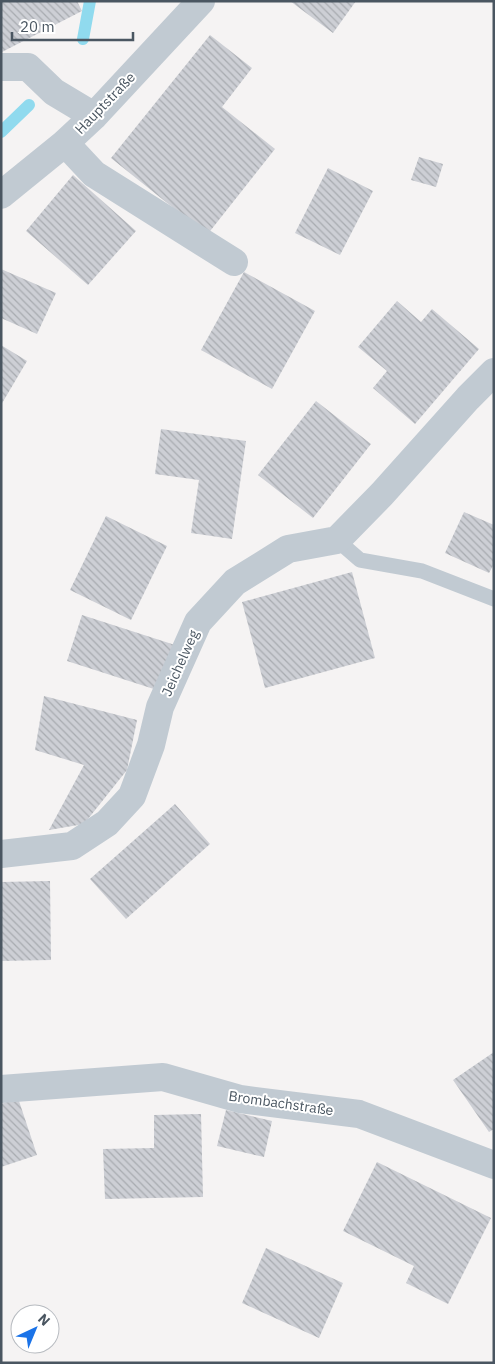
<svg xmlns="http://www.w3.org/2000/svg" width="495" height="1364" font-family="'IBM Plex Sans',sans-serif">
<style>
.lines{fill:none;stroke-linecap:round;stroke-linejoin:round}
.stream{stroke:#90daee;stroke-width:12}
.building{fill:url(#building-back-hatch)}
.service{stroke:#c1cad2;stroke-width:15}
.minor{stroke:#c1cad2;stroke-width:28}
.labels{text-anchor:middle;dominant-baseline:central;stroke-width:4;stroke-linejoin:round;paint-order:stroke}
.street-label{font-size:14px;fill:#4a5661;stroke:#fff}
</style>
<defs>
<pattern id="building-back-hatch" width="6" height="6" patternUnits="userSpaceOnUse" patternTransform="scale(1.25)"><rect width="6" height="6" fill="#cdcfd5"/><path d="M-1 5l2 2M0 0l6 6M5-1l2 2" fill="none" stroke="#a8abb0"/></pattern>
</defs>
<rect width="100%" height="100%" fill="#f5f3f3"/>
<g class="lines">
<path class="stream" d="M 83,39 L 90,1
M 1,132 L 29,105"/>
</g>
<path class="building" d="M 1,1 L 77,1 L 82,11 L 2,52 Z
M 290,1 L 356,1 L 333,33 Z
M 210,35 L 252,68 L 222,107 L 275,149 L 207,235 L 111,158 Z
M 419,157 L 443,164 L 436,187 L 411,180 Z
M 328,168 L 373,191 L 340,255 L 295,233 Z
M 73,175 L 136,231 L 88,285 L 26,231 Z
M 1,269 L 56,293 L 37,334 L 1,318 Z
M 244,272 L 315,311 L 272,389 L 201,350 Z
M 397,301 L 421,322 L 432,309 L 479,349 L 415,424 L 373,388 L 387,371 L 358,347 Z
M 1,345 L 27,361 L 1,405 Z
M 316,401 L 371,444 L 313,518 L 258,475 Z
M 161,429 L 246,441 L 232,539 L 191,533 L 199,480 L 155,474 Z
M 464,512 L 494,525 L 494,564 L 489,573 L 445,553 Z
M 106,516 L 167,546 L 131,620 L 70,590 Z
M 352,572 L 375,658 L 265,688 L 242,602 Z
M 82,615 L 175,645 L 160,691 L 67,661 Z
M 44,696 L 137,720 L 127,770 L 84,824 L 49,830 L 84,765 L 35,750 Z
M 175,804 L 210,844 L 126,919 L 90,879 Z
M 50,881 L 51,960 L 1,961 L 1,882 Z
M 494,1052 L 494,1129 L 489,1132 L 453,1080 Z
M 18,1098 L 37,1155 L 1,1167 L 1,1104 Z
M 226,1110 L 272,1121 L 264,1157 L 217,1146 Z
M 201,1114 L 203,1197 L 105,1199 L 103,1149 L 154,1148 L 154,1115 Z
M 377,1162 L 491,1218 L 448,1304 L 406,1283 L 414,1266 L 343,1231 Z
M 266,1248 L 343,1283 L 319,1338 L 242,1303 Z"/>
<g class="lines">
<path class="service" d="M 337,540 L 360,560 L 422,571 L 494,599"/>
<path class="minor" d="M 1,67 L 28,67 L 54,92 L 94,116
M 65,143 L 94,174 L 234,262
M 1,195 L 65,143 L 94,116 L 201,1
M 1,854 L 72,846 L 107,823 L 132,796 L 151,745 L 160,707 L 198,622 L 235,582 L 288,549 L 337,540 L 382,494 L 468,398 L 494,372
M 1,1089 L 163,1077 L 240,1099 L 359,1114 L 494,1165"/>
</g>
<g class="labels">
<g class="street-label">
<text transform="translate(105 103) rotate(-46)">Hauptstraße</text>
<text transform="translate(180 663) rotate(-66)">Jeichelweg</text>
<text transform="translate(281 1103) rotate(8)">Brombachstraße</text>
</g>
</g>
<rect width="495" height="1364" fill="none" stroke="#4a5661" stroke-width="5"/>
<g transform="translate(35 1329) rotate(44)"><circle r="24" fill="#ffffff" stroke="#b7bbc0"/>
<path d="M0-4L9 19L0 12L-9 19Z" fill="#1a73e8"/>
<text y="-8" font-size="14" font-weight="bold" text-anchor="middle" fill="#4a5661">N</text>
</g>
<path d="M12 32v8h121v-8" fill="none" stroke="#4a5661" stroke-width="2.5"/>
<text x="20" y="32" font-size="15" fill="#4a5661" stroke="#ffffff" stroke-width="4" paint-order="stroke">20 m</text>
</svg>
